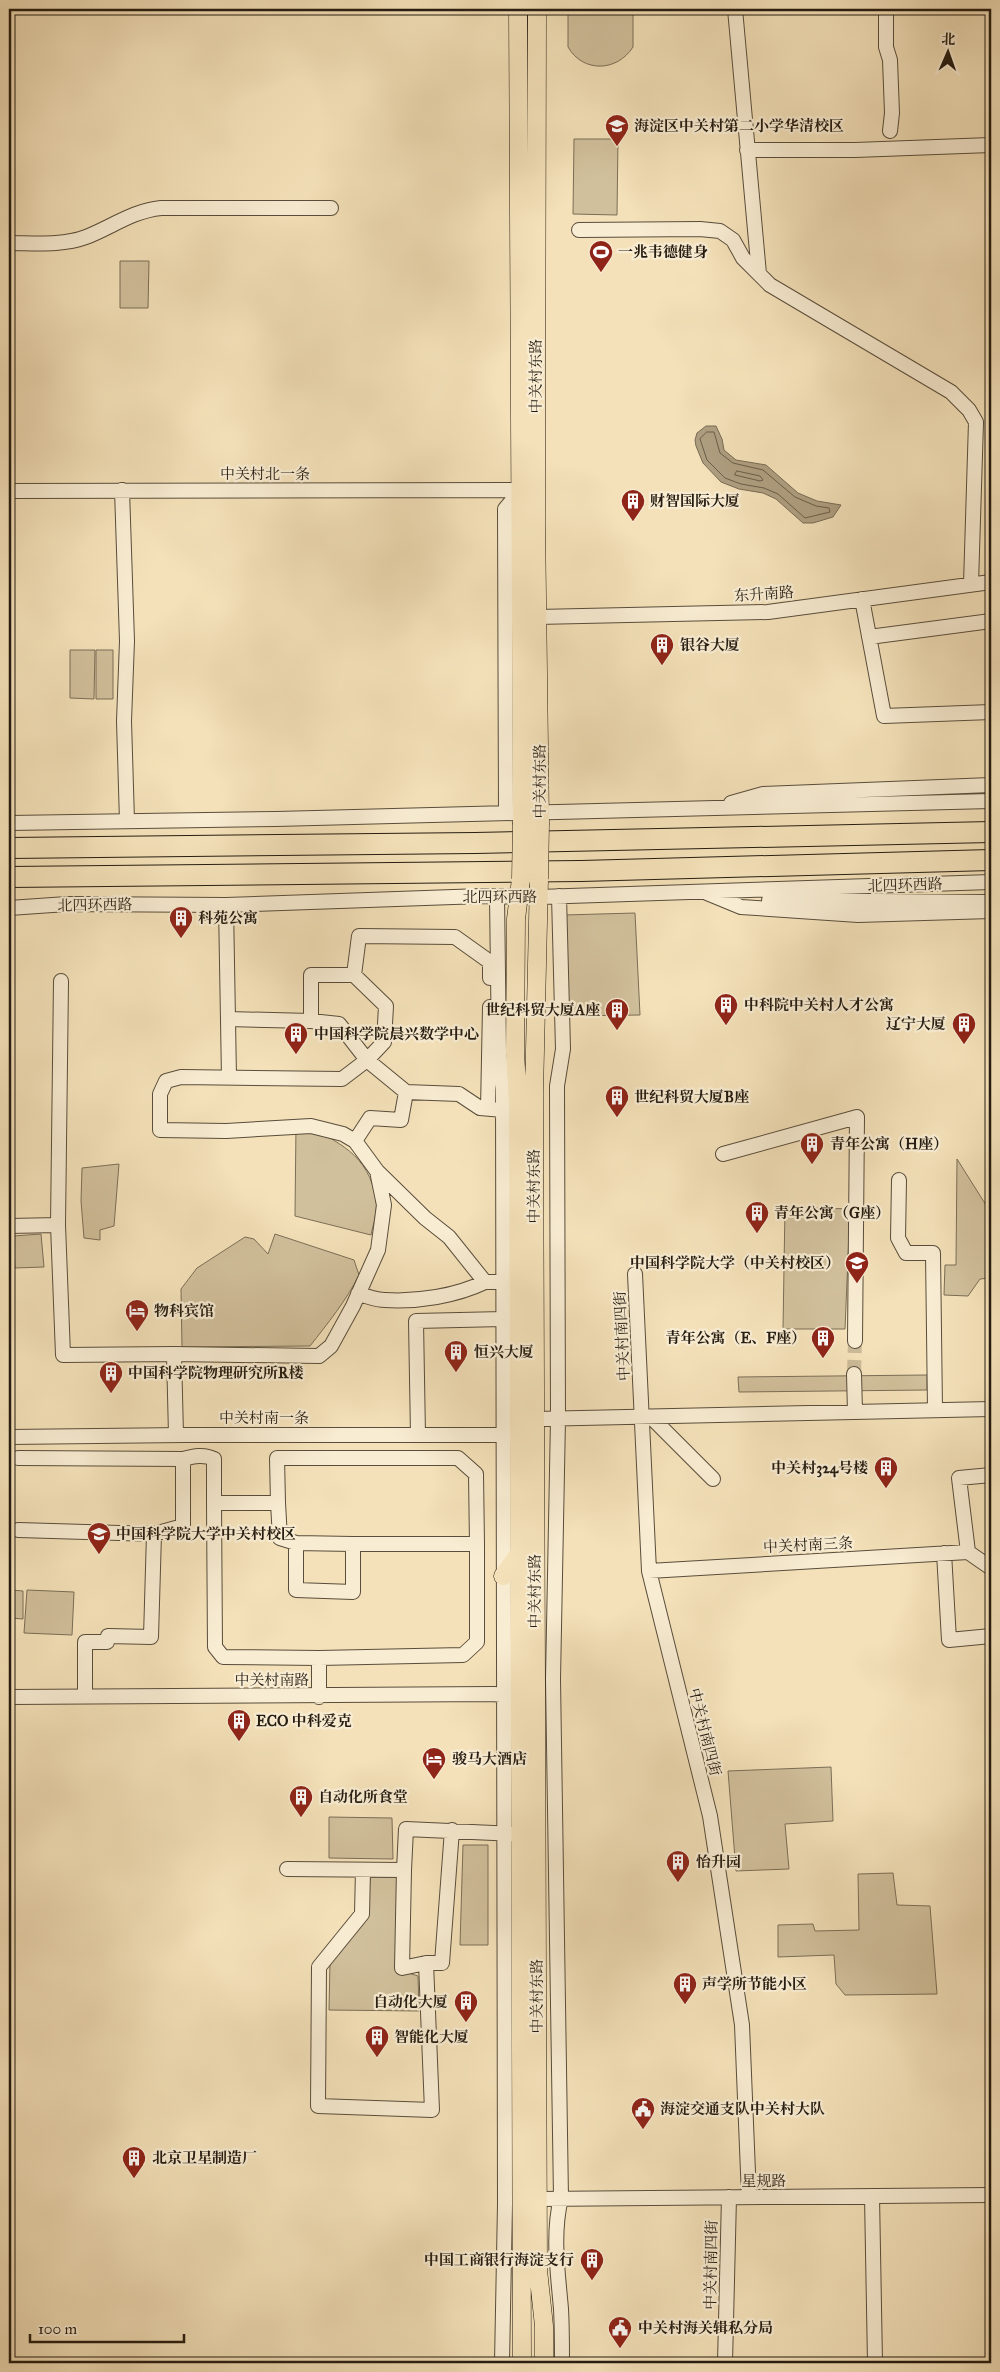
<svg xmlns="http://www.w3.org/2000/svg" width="1000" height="2372" font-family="'IM FELL Great Primer','Noto Serif SC',serif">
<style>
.green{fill:#d1c09c;stroke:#7b6e56}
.water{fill:#ae9e80;stroke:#776a54}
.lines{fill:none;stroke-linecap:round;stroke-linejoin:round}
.shore{stroke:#6a5d48;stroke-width:1}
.minor-tunnel{stroke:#cbba97;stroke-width:14;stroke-dasharray:14 7;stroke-linecap:butt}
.minor-casing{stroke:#594d3b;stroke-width:16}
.major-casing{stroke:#251c11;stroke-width:19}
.highway-casing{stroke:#251c11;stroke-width:22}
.minor{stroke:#f8ecd2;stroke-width:14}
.major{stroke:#f4e1b9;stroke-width:18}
.highway{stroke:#f4e1b9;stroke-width:20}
.major-bridge-casing{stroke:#251c11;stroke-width:19;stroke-linecap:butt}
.major-bridge{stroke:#f4e1b9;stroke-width:18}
.labels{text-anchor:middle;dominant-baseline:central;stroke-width:4.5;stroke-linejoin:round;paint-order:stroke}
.poi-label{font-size:15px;font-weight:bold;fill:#251c11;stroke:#f8ecd2;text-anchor:start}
.street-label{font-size:15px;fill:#251c11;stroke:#f8ecd2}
</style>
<rect width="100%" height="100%" fill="#f4e1b9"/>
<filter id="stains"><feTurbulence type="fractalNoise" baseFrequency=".004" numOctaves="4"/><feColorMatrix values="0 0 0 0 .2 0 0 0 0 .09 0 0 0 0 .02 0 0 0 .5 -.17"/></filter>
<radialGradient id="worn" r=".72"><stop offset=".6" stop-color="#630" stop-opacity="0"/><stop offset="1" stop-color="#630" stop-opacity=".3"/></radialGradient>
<path class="green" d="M 568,9 L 633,9 L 633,47 C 617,72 583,73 568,47 Z
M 574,139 L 618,139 L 617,215 L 573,214 Z
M 120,261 L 149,261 L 148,308 L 120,308 Z
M 70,650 L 95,650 L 94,699 L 70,698 Z
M 96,650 L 113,650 L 113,699 L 96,699 Z
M 635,913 L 640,1015 L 564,1016 L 564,915 Z
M 301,1123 C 338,1142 369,1154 376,1200 C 378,1211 373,1225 371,1235 L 295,1216 L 296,1124 Z
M 957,1159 L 991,1213 L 991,1246 L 987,1248 L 991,1254 L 991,1278 L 980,1279 L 968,1296 L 944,1295 L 945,1265 L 956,1265 Z
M 119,1164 L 114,1226 L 100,1230 L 100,1240 L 84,1238 L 81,1201 L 82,1168 Z
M 785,1207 L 850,1209 L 845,1329 L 783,1329 Z
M 41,1234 L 44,1267 L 15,1268 L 13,1236 Z
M 275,1234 L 354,1260 L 359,1275 C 346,1301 328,1323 310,1346 L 182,1347 L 181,1289 L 197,1268 L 245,1237 L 254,1239 L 268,1254 Z
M 927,1375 L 927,1390 L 739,1392 L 738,1377 Z
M 11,1590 L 23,1591 L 23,1619 L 10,1618 Z
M 27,1590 L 74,1592 L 72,1635 L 24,1633 Z
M 831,1767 L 833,1821 L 785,1824 L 789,1869 L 736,1871 L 728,1771 Z
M 329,1817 L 392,1818 L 393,1859 L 329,1858 Z
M 463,1845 L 488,1845 L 488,1945 L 460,1945 Z
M 893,1873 L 897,1905 L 930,1906 L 937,1994 L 845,1995 L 836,1984 L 834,1955 L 778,1957 L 778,1925 L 813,1924 L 815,1931 L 859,1930 L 858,1874 Z
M 370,1877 L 399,1877 L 396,1969 L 418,1976 L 419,2011 L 329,2010 L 330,1962 L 368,1915 Z"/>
<path class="water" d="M 706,426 L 716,426 L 722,439 L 724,450 L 736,460 L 766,465 L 798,493 L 817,501 L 841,505 L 833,517 L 813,523 L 803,523 L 776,499 L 763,493 L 739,489 L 721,482 L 703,463 L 696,446 L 695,440 L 697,433 Z"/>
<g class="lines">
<path class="shore" d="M 707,432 L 714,432 L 720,453 L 733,463 L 763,470 L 795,497 L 816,506 L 829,508 L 830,512 L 805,518 L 778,494 L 764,488 L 741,484 L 725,478 L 707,460 L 700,439 Z
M 737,471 L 760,476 L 763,480 L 760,481 L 735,475 Z"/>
<path class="minor-tunnel" d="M 854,1374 L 855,1341"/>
<g class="minor-casing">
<path id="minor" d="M 735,9 L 759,274
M 886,9 L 886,47 L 890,60 L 892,113 L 890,131
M 747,150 L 855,150 L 991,145
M 579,230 L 700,229 L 720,231 L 733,240 L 743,258 L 770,285 L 951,392 L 969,410 L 976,422 L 971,584
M 9,243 C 34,243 62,246 86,237 C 112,227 132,211 161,208 L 331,208
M 122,490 L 127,641 L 124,721 L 127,821
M 9,491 L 521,490
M 862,599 L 884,716 L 991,712
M 537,617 L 768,612 L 991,582
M 869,637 L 991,621
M 731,803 L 763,794 L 991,785
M 506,812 L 505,509 L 521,490
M 9,823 L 276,819 L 991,801
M 707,893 L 741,907 L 858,915 L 991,911
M 559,896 L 563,1049 L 557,1086 L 558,1419 L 553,1679 L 561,2198 C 552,2235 558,2273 561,2309 C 562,2327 562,2345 562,2363
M 497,897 L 499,1050 L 503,1089 L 505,2204 L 502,2363
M 769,900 L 987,902
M 226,905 L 229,1078
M 9,908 L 67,904 L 226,905 L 482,896 L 539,897 L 991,882
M 228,1019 L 311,1021 L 311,975 L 354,975 L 359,936 L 455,937 L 490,962 L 490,978
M 311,1021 L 339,1024 L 367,1060 L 384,1042 L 386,1006 L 354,975
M 488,1109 L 490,1007
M 355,1141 L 370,1118 L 401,1120 L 406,1092
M 723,1154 L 857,1117 L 855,1341
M 377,1171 L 425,1218 L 449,1237 L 485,1282 L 511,1282
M 899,1180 L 898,1238 L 906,1253 L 933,1253 L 935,1410
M 58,1225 L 61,981
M 9,1226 L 58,1225 L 63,1355 L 174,1354 L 176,1435
M 635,1274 L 649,1571 L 710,1816 L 742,2025 L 749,2197
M 358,1294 C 367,1296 376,1300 385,1300 C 418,1302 456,1296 485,1282
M 174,1354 L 319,1356 L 331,1346 L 353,1306 L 378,1250 L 384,1205 L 377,1171 L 355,1141 L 343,1134 L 311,1126 L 226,1131 L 160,1130 L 160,1094 L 166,1081 L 181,1077 L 342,1079 L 367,1060 L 406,1092 L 459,1094 L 480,1108 L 503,1110
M 854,1374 L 855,1412
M 651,1417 L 713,1479
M 535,1419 L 991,1409
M 418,1435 L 416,1321 L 503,1319
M 9,1437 L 184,1435 L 511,1435
M 18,1458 L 183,1459
M 991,1475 L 959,1478 L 968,1552 L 991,1568
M 214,1503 L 215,1647 L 223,1657 L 319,1658 L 319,1697
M 278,1503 L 280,1538 L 296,1543 L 296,1590 L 353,1592 L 353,1544 L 477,1544 L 477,1642 L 463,1655 L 319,1658
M 18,1530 L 154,1534 L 183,1526 L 183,1459 C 194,1456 204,1454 214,1459 L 214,1503 L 278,1503 L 277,1458 L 458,1458 L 476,1474 L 477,1544
M 296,1543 L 353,1544
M 944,1553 L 949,1640 L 991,1636
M 649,1571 L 968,1552
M 9,1697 L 494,1694 L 513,1697
M 85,1697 L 85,1642 L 107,1642 L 108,1636 L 151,1637 L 154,1534
M 287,1869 L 404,1870 L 406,1829 L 514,1834
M 363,1870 L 362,1914 L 319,1967 L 318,2106 L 432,2110 L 426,1963 L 442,1963 L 452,1830
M 404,1870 L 402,1968 L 426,1963
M 872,2196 L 875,2363
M 538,2199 L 991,2195
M 725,2363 L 729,2197"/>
</g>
<g class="major-casing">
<path id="major" d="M 518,9 L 522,823
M 537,9 L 536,523 L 540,823
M 521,879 L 516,919 L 515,1052 L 518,1104 L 522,2363
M 539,879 L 534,1093 L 538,2270 L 544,2326 L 544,2363
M 503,1576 L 519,1554"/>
</g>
<g class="highway-casing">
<path id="highway" d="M 9,848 L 475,843 L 991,832
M 9,877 L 581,871 L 991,860"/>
</g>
<use href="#minor" class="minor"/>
<use href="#major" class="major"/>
<use href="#highway" class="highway"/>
<g class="major-bridge-casing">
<path id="major-bridge" d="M 521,879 L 522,823
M 539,879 L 540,823"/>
</g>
<use href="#major-bridge" class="major-bridge"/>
</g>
<defs>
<g id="school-pin" transform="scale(1.25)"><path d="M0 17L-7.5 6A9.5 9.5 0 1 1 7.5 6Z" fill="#8f2418" stroke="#f8ecd2"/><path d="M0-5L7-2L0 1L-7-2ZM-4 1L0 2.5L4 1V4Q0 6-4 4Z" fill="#fff"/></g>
<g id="stadium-pin" transform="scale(1.25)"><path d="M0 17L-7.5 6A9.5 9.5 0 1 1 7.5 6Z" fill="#8f2418" stroke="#f8ecd2"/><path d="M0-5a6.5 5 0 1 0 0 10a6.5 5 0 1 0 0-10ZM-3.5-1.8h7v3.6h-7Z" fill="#fff"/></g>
<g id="building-pin" transform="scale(1.25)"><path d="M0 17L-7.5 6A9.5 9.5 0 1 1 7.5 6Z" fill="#8f2418" stroke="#f8ecd2"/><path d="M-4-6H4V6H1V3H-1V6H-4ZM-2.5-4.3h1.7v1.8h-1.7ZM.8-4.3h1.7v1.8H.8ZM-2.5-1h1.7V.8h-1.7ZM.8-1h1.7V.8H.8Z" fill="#fff"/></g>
<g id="university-pin" transform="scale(1.25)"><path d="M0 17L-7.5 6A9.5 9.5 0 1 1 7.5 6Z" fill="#8f2418" stroke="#f8ecd2"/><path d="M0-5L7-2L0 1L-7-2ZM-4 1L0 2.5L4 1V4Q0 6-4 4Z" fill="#fff"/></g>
<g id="hotel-pin" transform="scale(1.25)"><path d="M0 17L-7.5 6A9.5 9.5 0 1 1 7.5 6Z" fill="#8f2418" stroke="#f8ecd2"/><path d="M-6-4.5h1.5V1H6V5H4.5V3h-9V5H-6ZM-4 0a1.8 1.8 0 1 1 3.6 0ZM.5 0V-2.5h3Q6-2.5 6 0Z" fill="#fff"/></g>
<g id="civic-pin" transform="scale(1.25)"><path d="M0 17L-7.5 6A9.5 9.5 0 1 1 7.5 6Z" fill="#8f2418" stroke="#f8ecd2"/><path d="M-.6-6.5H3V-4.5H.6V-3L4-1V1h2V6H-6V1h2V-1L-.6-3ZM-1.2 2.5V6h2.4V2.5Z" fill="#fff"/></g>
</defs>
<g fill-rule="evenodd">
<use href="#school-pin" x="617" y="126"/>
<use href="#stadium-pin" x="601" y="252"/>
<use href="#building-pin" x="633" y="501"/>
<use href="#building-pin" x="662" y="645"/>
<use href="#building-pin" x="181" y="918"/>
<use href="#building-pin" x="726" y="1005"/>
<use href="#building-pin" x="617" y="1010"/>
<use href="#building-pin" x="964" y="1024"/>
<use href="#building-pin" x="296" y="1034"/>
<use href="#building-pin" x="617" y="1097"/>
<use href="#building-pin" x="812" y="1144"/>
<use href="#building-pin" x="757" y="1213"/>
<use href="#university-pin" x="857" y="1263"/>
<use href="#hotel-pin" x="137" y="1311"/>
<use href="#building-pin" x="823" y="1338"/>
<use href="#building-pin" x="456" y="1352"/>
<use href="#building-pin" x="111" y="1373"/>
<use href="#building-pin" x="886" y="1468"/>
<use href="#university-pin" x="99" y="1534"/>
<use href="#building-pin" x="239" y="1721"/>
<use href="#hotel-pin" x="434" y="1759"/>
<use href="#building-pin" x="301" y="1797"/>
<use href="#building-pin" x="678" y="1862"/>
<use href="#building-pin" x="685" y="1984"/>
<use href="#building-pin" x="466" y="2002"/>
<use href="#building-pin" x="377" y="2037"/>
<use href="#civic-pin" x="643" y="2109"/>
<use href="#building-pin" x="134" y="2158"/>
<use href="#building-pin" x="592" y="2260"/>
<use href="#civic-pin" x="620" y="2328"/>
</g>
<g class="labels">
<g class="poi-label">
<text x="634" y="126">海淀区中关村第二小学华清校区</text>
<text x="618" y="252">一兆韦德健身</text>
<text x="650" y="501">财智国际大厦</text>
<text x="680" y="645">银谷大厦</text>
<text x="198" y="918">科苑公寓</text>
<text x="744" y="1005">中科院中关村人才公寓</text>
<text x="600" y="1010" text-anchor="end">世纪科贸大厦A座</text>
<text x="946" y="1024" text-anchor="end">辽宁大厦</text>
<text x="314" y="1034">中国科学院晨兴数学中心</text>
<text x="634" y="1097">世纪科贸大厦B座</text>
<text x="830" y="1144">青年公寓（H座）</text>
<text x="774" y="1213">青年公寓（G座）</text>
<text x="840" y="1263" text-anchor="end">中国科学院大学（中关村校区）</text>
<text x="154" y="1311">物科宾馆</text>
<text x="806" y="1338" text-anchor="end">青年公寓（E、F座）</text>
<text x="474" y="1352">恒兴大厦</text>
<text x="128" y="1373">中国科学院物理研究所R楼</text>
<text x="868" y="1468" text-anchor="end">中关村324号楼</text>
<text x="116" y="1534">中国科学院大学中关村校区</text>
<text x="256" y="1721">ECO 中科爱克</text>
<text x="452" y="1759">骏马大酒店</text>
<text x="318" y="1797">自动化所食堂</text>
<text x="696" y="1862">怡升园</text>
<text x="702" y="1984">声学所节能小区</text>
<text x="448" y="2002" text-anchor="end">自动化大厦</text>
<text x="394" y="2037">智能化大厦</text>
<text x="660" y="2109">海淀交通支队中关村大队</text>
<text x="152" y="2158">北京卫星制造厂</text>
<text x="574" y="2260" text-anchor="end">中国工商银行海淀支行</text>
<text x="638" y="2328">中关村海关辑私分局</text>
</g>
<g class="street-label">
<text transform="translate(536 376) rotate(-90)">中关村东路</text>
<text x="265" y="474">中关村北一条</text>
<text transform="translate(764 594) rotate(-4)">东升南路</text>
<text transform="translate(540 781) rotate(-90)">中关村东路</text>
<text transform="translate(905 885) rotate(-2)">北四环西路</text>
<text x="500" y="897">北四环西路</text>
<text transform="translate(95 905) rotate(-1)">北四环西路</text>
<text transform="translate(534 1186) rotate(-90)">中关村东路</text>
<text transform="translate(622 1336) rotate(-93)">中关村南四街</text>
<text x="264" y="1418">中关村南一条</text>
<text transform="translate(808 1545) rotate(-3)">中关村南三条</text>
<text transform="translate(535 1591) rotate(-90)">中关村东路</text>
<text x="272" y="1680">中关村南路</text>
<text transform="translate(705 1732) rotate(76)">中关村南四街</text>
<text transform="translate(537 1996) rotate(-90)">中关村东路</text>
<text x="764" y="2181">星规路</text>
<text transform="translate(711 2265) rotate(-89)">中关村南四街</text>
</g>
</g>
<rect width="1000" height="2372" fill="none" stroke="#f4e1b9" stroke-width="30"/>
<rect x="10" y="10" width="980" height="2352" fill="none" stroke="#251c11" stroke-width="2.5"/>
<rect x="15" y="15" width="970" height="2342" fill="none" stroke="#251c11"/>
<g transform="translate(948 52) rotate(2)" stroke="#f8ecd2" stroke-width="4" paint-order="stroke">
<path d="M0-4L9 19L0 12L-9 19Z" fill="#251c11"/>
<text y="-8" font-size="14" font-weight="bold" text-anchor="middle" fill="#251c11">北</text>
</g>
<path d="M30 2334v8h154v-8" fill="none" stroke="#251c11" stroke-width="2.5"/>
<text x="38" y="2334" font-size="15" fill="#251c11" stroke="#f8ecd2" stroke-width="4" paint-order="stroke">100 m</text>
<rect width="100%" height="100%" filter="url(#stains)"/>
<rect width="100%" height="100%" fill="url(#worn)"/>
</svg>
